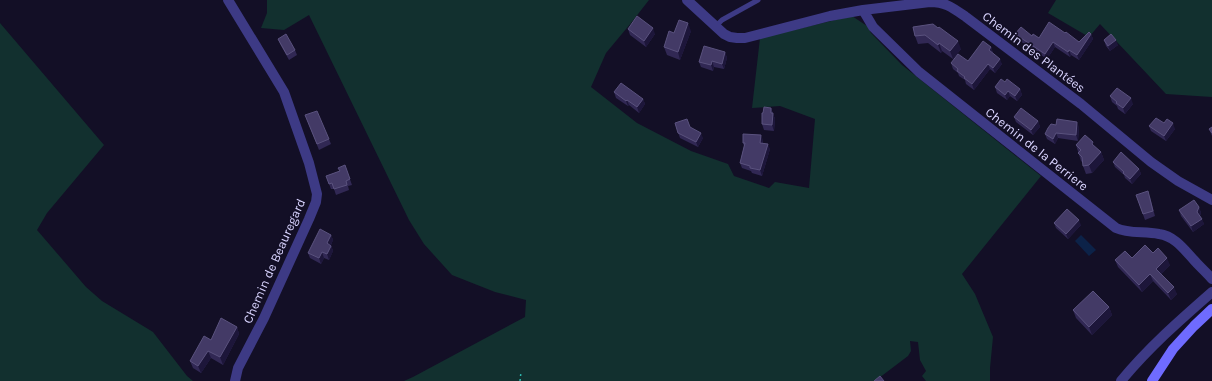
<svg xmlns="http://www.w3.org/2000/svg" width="1212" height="381" font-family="Karla,sans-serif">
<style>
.green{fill:#12302f}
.water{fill:#0c2248}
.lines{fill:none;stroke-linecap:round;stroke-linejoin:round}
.path{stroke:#2fb8b0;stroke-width:1.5;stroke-dasharray:2 3;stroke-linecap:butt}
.lane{stroke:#3d3a85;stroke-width:5}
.street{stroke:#3d3a85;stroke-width:10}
.secondary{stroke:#6f6bff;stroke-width:10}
.wall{fill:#312854}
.shaded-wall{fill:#1d163a}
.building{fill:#433a66;stroke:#5a527e}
.labels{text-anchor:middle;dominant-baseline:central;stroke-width:3.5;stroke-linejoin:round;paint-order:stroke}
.street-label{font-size:13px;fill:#d9d4ff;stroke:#130f26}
</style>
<rect width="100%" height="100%" fill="#130f26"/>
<path class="green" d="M 267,0 L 649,0 L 631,23 L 606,53 L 591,87 L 637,123 L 691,151 L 728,164 L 734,176 L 769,188 L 775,182 L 809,188 L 815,119 L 780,106 L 752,108 L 760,38 L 852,16 L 867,26 L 871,33 L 902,65 L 1041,176 L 962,274 L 975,294 L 993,337 L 990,368 L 990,381 L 926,381 L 922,376 L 926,371 L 920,360 L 918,342 L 910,341 L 911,351 L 908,356 L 875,381 L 404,381 L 413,377 L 525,317 L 526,300 L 495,292 L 452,275 L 424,244 L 409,220 L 309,15 L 284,30 L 261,28 L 267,13 Z
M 1056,0 L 1212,0 L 1212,97 L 1166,94 L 1100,24 L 1089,37 L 1048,13 Z
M 0,23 L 104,145 L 47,213 L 37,230 L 86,287 L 102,301 L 153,332 L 187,376 L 193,381 L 0,381 Z"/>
<path class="water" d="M 1081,235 L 1096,250 L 1089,256 L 1075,241 Z"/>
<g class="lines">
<path class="path" d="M 520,381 L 521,372"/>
<path class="lane" d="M 716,26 L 722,20 L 758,0"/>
<path class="street" d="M 228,0 L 284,92 L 309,163 L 317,194 L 316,202 L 309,219 L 264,318 L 238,368 L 235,381
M 687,0 L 724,34 L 730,37 L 737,38 L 745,38 L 830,16 L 863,10 L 930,2 C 946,2 953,8 966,17 L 1081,104 L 1151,162 L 1178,181 L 1212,200
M 863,10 L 873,27 L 919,72 L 1116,228 C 1129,234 1144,231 1159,234 C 1174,236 1183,248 1193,259 C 1199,266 1206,272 1212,279
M 1121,381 C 1148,348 1180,320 1212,292"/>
<path class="secondary" d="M 1152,381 L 1173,349 L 1194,326 L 1212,309"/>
</g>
<path class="wall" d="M 913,27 L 961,49 L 953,59 L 942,51 L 941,53 L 928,43 L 918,44 L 915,36 Z
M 628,29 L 655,34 L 646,47 L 630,35 Z
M 691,31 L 680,60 L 667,55 L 664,47 L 674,33 Z
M 1065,33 L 1079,42 L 1091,34 L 1093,39 L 1079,60 L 1071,55 L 1070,57 L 1055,47 L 1047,59 L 1017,39 L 1015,34 L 1032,36 L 1039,38 Z
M 278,39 L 295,50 L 297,55 L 289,60 L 280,44 Z
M 1104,40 L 1118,45 L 1110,51 L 1106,46 Z
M 991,47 L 993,53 L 1002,64 L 995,73 L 990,69 L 974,90 L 966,84 L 965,80 L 959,76 L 958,73 L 953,69 L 951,63 L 968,61 Z
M 725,52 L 727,58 L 724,69 L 714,67 L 713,71 L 701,67 L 699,62 Z
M 1005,82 L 1020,89 L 1022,95 L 1017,101 L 1010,96 L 1007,100 L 997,93 L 995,87 Z
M 614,92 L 643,99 L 645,104 L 639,113 L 629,105 L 628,106 L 616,98 Z
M 1110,96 L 1133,104 L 1125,114 L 1118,109 L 1117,106 L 1112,102 Z
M 771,108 L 775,119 L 774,131 L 764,130 L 762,124 L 763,113 Z
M 305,115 L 329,139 L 331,144 L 319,150 Z
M 1014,117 L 1038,121 L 1040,127 L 1033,135 L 1016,122 Z
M 675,123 L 703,138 L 698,147 L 680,138 Z
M 1164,123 L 1175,129 L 1166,141 L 1151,131 L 1149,126 Z
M 1079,127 L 1078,141 L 1058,138 L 1055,144 L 1047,139 L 1045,134 Z
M 1212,127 L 1212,136 L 1209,129 Z
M 763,140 L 763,143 L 770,149 L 762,176 L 752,173 L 751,171 L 742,168 L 740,163 L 744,146 L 743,143 Z
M 1076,145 L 1095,147 L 1101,152 L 1104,160 L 1092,173 L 1086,174 L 1083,166 L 1083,163 L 1081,161 Z
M 1113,162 L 1139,169 L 1141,174 L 1132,184 L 1125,178 L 1124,175 L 1115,167 Z
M 345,165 L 352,185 L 348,186 L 349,190 L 336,195 L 334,189 L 331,189 L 326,176 L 340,171 Z
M 1136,195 L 1150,197 L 1155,216 L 1145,220 Z
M 1199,207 L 1201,213 L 1200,216 L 1204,224 L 1193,232 L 1181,216 L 1179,210 Z
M 1054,223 L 1081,225 L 1068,239 L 1056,228 Z
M 331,235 L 333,240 L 331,245 L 333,251 L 329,260 L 324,258 L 321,264 L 310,258 L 308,253 Z
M 1153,253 L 1170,265 L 1161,274 L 1177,294 L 1171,300 L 1153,281 L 1142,292 L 1118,267 L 1115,260 L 1132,258 Z
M 1109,307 L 1112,315 L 1092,335 L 1076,318 L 1073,310 Z
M 237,327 L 239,334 L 223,365 L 211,358 L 201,373 L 193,368 L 190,361 L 211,340 Z"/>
<path class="shaded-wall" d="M 688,23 L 691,31 L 680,60 L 678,52 Z
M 653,28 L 655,34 L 646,47 L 644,41 Z
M 1091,34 L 1093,39 L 1079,60 L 1077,55 Z
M 1116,40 L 1118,45 L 1110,51 L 1108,46 Z
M 958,41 L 961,49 L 953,59 L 950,51 Z
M 1053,42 L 1055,47 L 1047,59 L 1045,54 Z
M 939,43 L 942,51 L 941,53 L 938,45 Z
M 991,47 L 993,53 L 991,56 L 989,50 Z
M 1069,50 L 1071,55 L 1070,57 L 1068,52 Z
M 725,52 L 727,58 L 724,69 L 722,64 Z
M 1000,59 L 1002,64 L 995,73 L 993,68 Z
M 712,61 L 714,67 L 713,71 L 711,65 Z
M 988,64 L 990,69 L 974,90 L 972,84 Z
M 1020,89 L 1022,95 L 1017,101 L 1015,96 Z
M 1008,91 L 1010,96 L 1007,100 L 1005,95 Z
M 1131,98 L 1133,104 L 1125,114 L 1123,108 Z
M 643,99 L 645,104 L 639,113 L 637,107 Z
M 627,100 L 629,105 L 628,106 L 626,101 Z
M 771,108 L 775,119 L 774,131 L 772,125 L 771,113 Z
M 1038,121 L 1040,127 L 1033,135 L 1031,130 Z
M 1077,122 L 1079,127 L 1078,141 L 1076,135 Z
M 1173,123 L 1175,129 L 1166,141 L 1164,136 Z
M 701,133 L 703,138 L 698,147 L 696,142 Z
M 1056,133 L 1058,138 L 1055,144 L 1053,139 Z
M 761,135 L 763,140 L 762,149 L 760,143 Z
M 768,144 L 770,149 L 762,176 L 760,170 Z
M 1101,152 L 1104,160 L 1092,173 L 1089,165 Z
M 1139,169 L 1141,174 L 1132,184 L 1130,179 Z
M 1199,207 L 1201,213 L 1199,218 L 1197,212 Z
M 1202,219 L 1204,224 L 1193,232 L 1191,226 Z
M 1079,220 L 1081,225 L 1068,239 L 1066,234 Z
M 331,235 L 333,240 L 329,249 L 327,243 Z
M 331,246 L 333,251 L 329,260 L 327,254 Z
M 322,252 L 324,258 L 321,264 L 319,258 Z
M 1167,258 L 1170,265 L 1159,276 L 1156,269 Z
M 1150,274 L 1153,281 L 1142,292 L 1139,285 Z
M 1174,287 L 1177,294 L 1171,300 L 1168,293 Z
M 1109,307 L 1112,315 L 1092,335 L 1089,327 Z
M 237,327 L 239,334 L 223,365 L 220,357 Z
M 208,351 L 211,358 L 201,373 L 198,366 Z"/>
<path class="building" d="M 637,16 L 653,28 L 644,41 L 628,29 Z
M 679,20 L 688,23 L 678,52 L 664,47 L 669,31 L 674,33 Z
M 1049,22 L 1065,33 L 1066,32 L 1079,42 L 1089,32 L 1091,34 L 1077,55 L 1069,50 L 1068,52 L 1053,42 L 1045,54 L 1015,34 L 1021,27 L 1032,36 L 1033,34 L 1039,38 Z
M 933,24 L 938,28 L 939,27 L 958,41 L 950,51 L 939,43 L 938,45 L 925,35 L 915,36 L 913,27 Z
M 286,34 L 295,50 L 287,55 L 278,39 Z
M 1111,34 L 1116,40 L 1108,46 L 1104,40 Z
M 983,41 L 991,47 L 989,50 L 1000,59 L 993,68 L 988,64 L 972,84 L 964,78 L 965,77 L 957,71 L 958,69 L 951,63 L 958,54 L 968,61 Z
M 704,46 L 725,52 L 722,64 L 712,61 L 711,65 L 699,62 Z
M 1001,79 L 1005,82 L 1007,79 L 1020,89 L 1015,96 L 1008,91 L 1005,95 L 995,87 Z
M 621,83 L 643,99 L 637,107 L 627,100 L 626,101 L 614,92 Z
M 1117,88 L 1131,98 L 1123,108 L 1116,103 L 1117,102 L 1110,96 Z
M 764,107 L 771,108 L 771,113 L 773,113 L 772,125 L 762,124 L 762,113 L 763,113 Z
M 1021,108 L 1038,121 L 1031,130 L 1014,117 Z
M 317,111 L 329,139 L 317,144 L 305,115 Z
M 1156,118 L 1164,123 L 1167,119 L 1173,123 L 1164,136 L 1149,126 Z
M 687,119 L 690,127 L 701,133 L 696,142 L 678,133 L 675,123 Z
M 1057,119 L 1077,122 L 1076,135 L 1056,133 L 1053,139 L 1045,134 L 1048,128 L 1051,124 L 1056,125 Z
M 1212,127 L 1212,133 L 1209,129 Z
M 743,134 L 761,135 L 760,143 L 768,144 L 760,170 L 750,168 L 750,166 L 740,163 L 745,143 L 743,143 Z
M 1085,135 L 1093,142 L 1092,144 L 1101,152 L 1089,165 L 1083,166 L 1082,157 L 1078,153 L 1081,150 L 1076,145 Z
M 1121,152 L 1139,169 L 1130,179 L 1123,173 L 1124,172 L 1113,162 Z
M 345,165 L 350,179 L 346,181 L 347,185 L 334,189 L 332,183 L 329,184 L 326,176 L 340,171 L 338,168 Z
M 1148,191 L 1153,211 L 1143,214 L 1136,195 Z
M 1194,200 L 1199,207 L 1197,212 L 1202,219 L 1191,226 L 1179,210 Z
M 1067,209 L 1079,220 L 1066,234 L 1054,223 Z
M 320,229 L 331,235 L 327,243 L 331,246 L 327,254 L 322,252 L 319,258 L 308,253 Z
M 1145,245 L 1153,253 L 1158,248 L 1167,258 L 1156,269 L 1174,287 L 1168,293 L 1150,274 L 1139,285 L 1115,260 L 1125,251 L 1132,258 Z
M 1093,291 L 1109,307 L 1089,327 L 1073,310 Z
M 221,318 L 237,327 L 220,357 L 208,351 L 198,366 L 190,361 L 204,336 L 211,340 Z
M 880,376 L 884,381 L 874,381 Z"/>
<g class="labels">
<g class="street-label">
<text transform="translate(1034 52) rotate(37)">Chemin des Plantées</text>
<text transform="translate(1037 149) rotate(38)">Chemin de la Perriere</text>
<text transform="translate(274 261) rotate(-66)">Chemin de Beauregard</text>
</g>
</g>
</svg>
